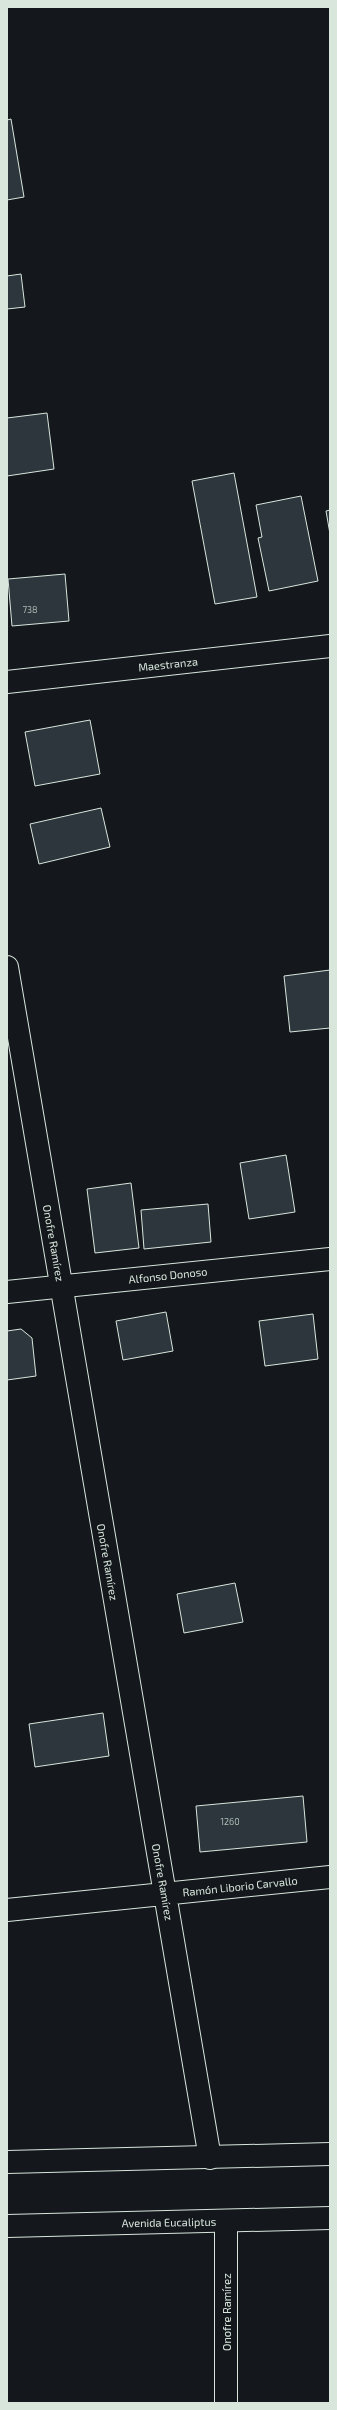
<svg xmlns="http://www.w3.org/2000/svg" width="337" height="2410" font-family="'Exo 2',sans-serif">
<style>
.building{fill:#2c363c;stroke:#d8e6dc}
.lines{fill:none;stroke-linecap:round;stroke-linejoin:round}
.minor-casing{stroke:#d8e6dc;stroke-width:24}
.tertiary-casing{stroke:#d8e6dc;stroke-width:24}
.secondary-casing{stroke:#d8e6dc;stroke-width:24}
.minor{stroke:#14181c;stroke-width:22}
.tertiary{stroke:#14181c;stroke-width:22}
.secondary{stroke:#14181c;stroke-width:22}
.labels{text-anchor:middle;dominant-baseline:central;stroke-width:3;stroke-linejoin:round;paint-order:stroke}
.number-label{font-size:9px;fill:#adbab4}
.street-label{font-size:11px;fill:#d8e6dc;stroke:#14181c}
</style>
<rect width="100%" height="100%" fill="#14181c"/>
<path class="building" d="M 11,119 L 24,197 L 7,200 L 7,120 Z
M 21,274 L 25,307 L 7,309 L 7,276 Z
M 47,413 L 54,469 L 7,476 L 7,418 Z
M 234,473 L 257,597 L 215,604 L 192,481 Z
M 301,496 L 318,581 L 269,591 L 258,538 L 262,537 L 256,505 Z
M 330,510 L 330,534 L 326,511 Z
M 65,574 L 69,621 L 12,626 L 8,579 Z
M 90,720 L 100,774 L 35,786 L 25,732 Z
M 101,808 L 110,847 L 39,864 L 30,824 Z
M 330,970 L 330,1028 L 290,1032 L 284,976 Z
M 286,1155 L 295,1212 L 249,1219 L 240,1163 Z
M 131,1183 L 139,1248 L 95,1253 L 87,1189 Z
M 208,1204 L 211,1242 L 144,1249 L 141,1210 Z
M 166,1312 L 173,1351 L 123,1360 L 116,1321 Z
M 313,1314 L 318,1359 L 265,1366 L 259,1321 Z
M 21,1329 L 32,1338 L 36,1376 L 7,1380 L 7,1331 Z
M 235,1583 L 243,1622 L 184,1633 L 177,1594 Z
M 103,1713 L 109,1756 L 35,1767 L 29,1724 Z
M 303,1796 L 307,1842 L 200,1852 L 196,1806 Z"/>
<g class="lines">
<g class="minor-casing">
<path id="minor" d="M 7,682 L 330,646
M 7,967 L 210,2158
M 7,1910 L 330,1877
M 226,2403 L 226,2221"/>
</g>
<g class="tertiary-casing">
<path id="tertiary" d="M 7,1292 L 330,1259"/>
</g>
<g class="secondary-casing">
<path id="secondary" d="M 7,2162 L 330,2154
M 7,2226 L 330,2218"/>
</g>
<use href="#minor" class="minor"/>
<use href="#tertiary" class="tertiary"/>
<use href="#secondary" class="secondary"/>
</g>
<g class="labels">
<g class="number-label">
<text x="30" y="609">738</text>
<text x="230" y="1821">1260</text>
</g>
<g class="street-label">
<text transform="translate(168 664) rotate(-6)">Maestranza</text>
<text transform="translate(54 1243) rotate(80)">Onofre Ramírez</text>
<text transform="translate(168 1275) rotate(-6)">Alfonso Donoso</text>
<text transform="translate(108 1562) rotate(80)">Onofre Ramírez</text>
<text transform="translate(163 1882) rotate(80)">Onofre Ramírez</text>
<text transform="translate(240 1886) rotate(-6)">Ramón Liborio Carvallo</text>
<text transform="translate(169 2222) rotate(-1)">Avenida Eucaliptus</text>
<text transform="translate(226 2312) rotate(-90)">Onofre Ramírez</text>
</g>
</g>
<rect width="337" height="2410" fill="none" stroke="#d8e6dc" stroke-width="16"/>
</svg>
